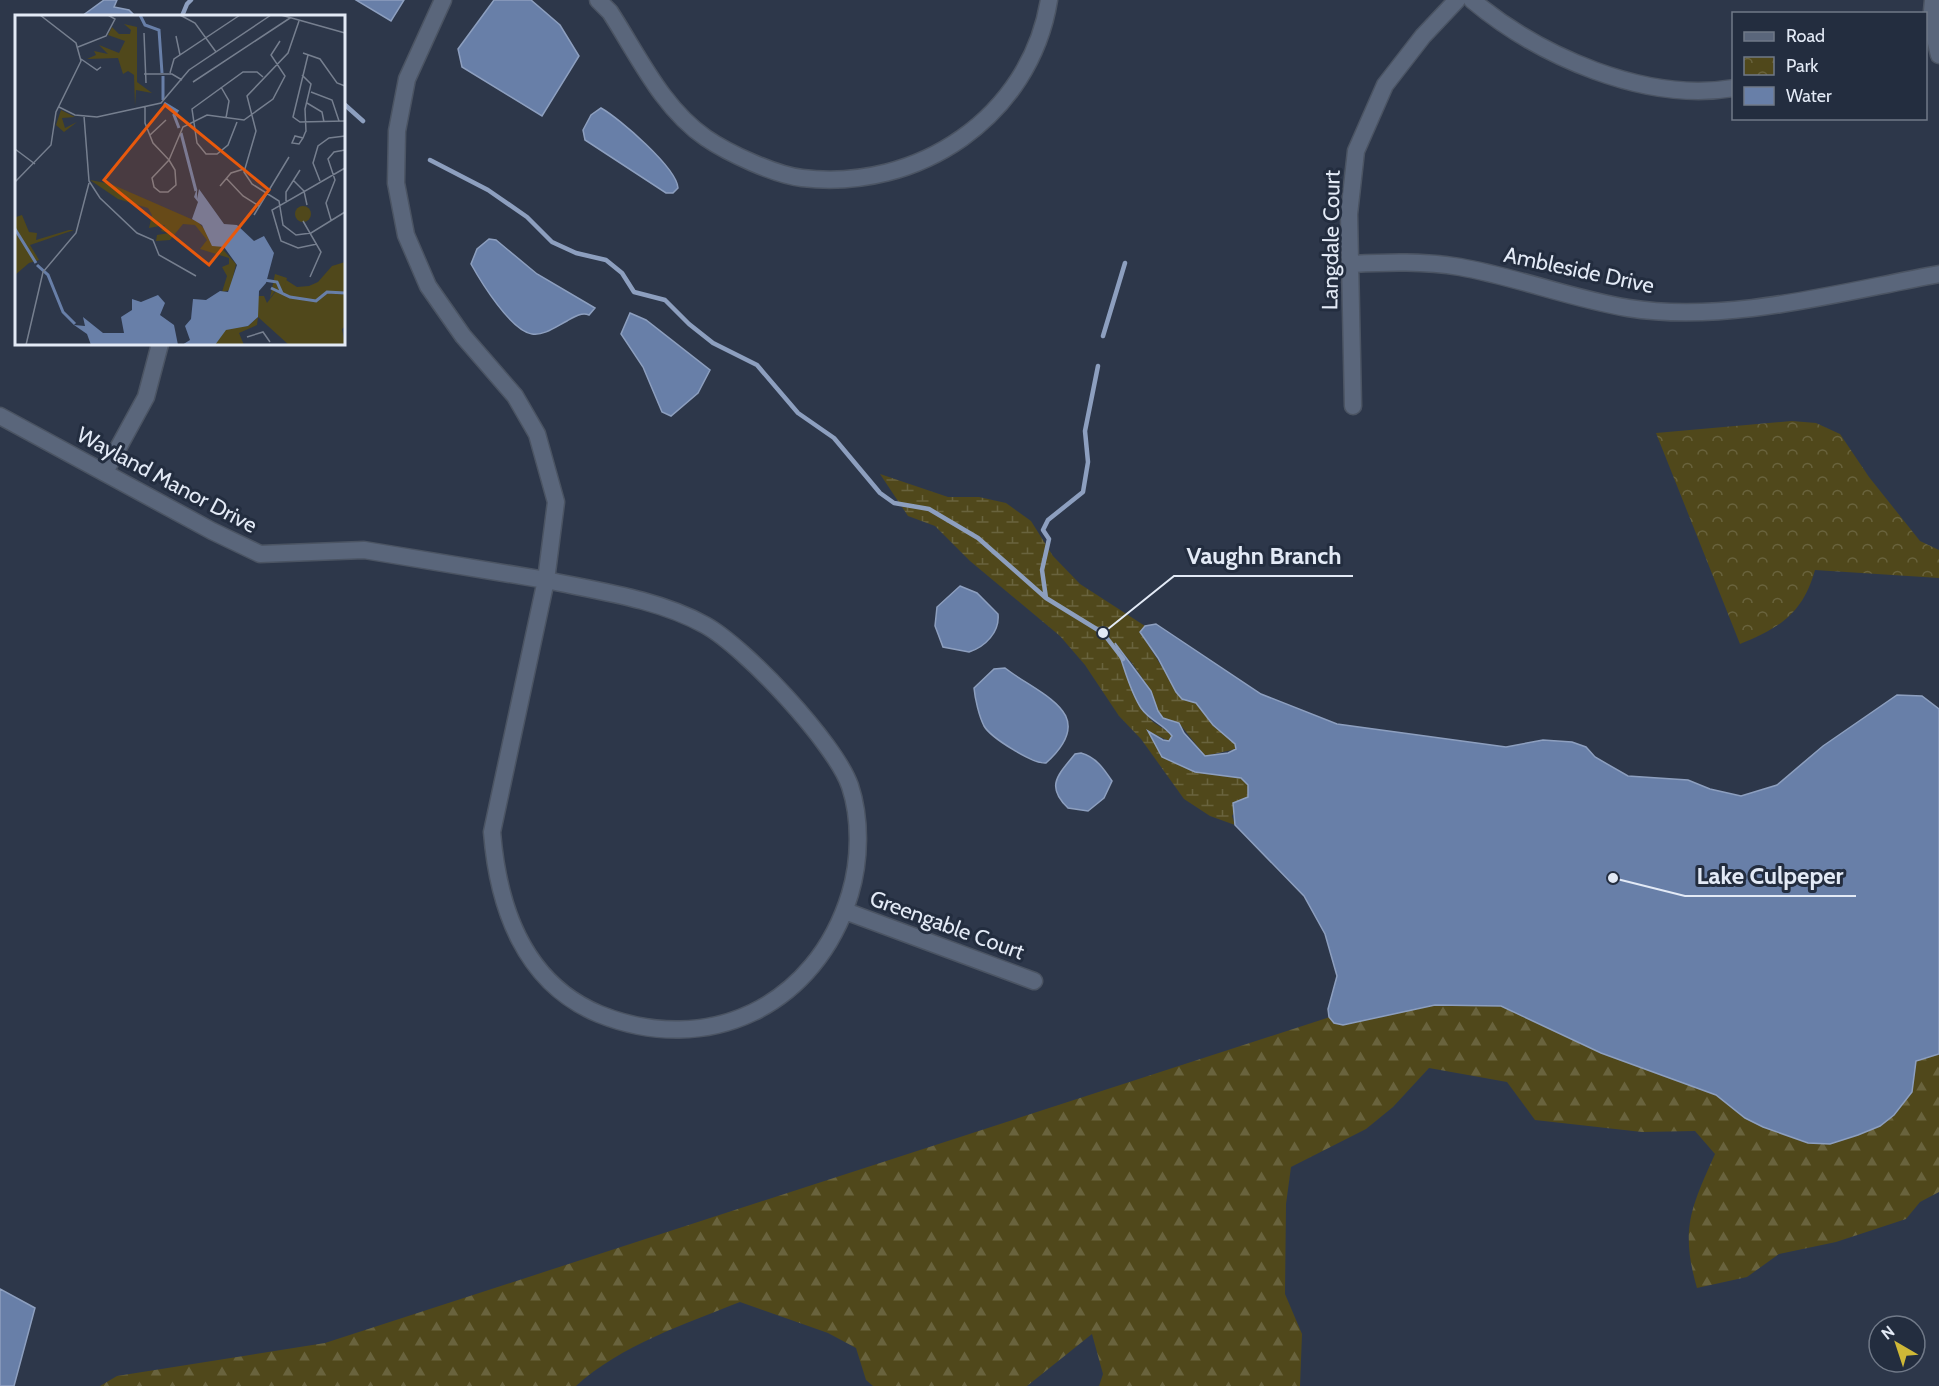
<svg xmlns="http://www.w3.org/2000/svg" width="1939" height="1386" font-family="Cabin,sans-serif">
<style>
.forest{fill:url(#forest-firs)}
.wetland{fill:url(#wetland-marsh)}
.park{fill:url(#park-crowns)}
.water{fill:#687fa8;stroke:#8d9fbf;stroke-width:1.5}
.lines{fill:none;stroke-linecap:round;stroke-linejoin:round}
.stream{stroke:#8d9fbf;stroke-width:4.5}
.minor-casing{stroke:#4b5463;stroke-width:19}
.minor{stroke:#5a667b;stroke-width:16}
.labels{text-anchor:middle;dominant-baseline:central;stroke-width:6;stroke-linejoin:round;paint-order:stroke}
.street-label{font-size:22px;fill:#e3eaf6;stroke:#232d3f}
.inset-river{fill:none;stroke:#687fa8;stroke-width:3}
.inset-road{fill:none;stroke:#767f8f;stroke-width:1.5}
.view{fill:#e8590c;fill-opacity:0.15;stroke:#e8590c;stroke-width:3}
.inset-edge{fill:none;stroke:#e3eaf6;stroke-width:3}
.leader{fill:none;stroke:#e3eaf6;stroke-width:2}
.callout-dot{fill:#e3eaf6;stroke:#232d3f;stroke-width:2}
.callout-label{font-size:24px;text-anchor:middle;font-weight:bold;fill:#e3eaf6;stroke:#232d3f;stroke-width:6;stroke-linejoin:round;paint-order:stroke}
</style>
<defs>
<pattern id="forest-firs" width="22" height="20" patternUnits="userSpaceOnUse" patternTransform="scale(1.5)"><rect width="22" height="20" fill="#50481b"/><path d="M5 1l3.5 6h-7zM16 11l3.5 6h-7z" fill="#69633d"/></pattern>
<pattern id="wetland-marsh" width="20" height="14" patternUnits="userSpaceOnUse" patternTransform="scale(1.5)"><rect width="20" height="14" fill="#50481b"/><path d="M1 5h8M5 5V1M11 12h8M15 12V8" fill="none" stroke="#69633d"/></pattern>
<pattern id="park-crowns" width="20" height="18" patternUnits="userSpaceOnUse" patternTransform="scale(1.5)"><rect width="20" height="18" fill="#50481b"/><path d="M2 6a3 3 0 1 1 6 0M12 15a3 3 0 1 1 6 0" fill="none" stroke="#69633d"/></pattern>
</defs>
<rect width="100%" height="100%" fill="#2d374a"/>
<path class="forest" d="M 1435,1005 L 1501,1006 L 1601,1053 L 1716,1095 L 1912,1066 L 1919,1055 L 1939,1052 L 1939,1192 L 1920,1202 L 1906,1219 L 1836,1242 L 1779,1254 L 1747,1277 L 1697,1288 C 1680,1229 1691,1208 1715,1154 L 1695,1131 L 1642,1132 L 1535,1120 L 1507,1082 L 1429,1068 L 1393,1107 L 1366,1129 L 1291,1167 L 1286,1204 L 1285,1294 L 1302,1334 L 1300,1386 L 1099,1386 L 1103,1374 L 1092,1334 L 1027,1386 L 873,1386 L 866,1380 L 856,1348 L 828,1333 L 740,1302 C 685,1324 621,1345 576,1386 L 100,1386 L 117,1376 L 325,1343 L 1330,1017 L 1343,1025 Z"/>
<path class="wetland" d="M 880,474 L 948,497 L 979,497 L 1006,503 L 1031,521 L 1053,556 L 1080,584 L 1145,626 L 1140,632 L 1182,699 L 1196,703 L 1213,725 L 1235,744 L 1236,749 L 1205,756 L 1179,723 L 1163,718 L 1158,711 L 1151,691 L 1132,663 L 1116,645 C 1127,670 1130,698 1150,719 C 1156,726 1166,728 1172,736 L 1169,741 L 1150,732 L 1162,757 L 1195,772 L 1241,778 L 1248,785 L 1248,797 L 1242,800 L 1232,816 L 1235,825 L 1210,816 L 1184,799 L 1141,739 L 1119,716 L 1085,665 L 1060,636 L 970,561 L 935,526 L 908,516 Z"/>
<path class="park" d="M 1792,421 L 1816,423 L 1840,434 L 1869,477 L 1920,541 L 1939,550 L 1939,578 L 1815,570 C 1803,613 1780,628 1740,644 L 1656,433 Z"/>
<path class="water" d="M 104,0 L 117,0 L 114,7 L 129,10 L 135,16 L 82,16 Z
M 356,0 L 404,0 L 391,21 Z
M 494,0 L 531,0 L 560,25 L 579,56 L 542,116 L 462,67 L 458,49 Z
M 601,108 C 619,118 677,168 678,188 L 673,193 L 666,193 L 585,140 L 583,130 L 591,115 Z
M 489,239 L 496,240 L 537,274 L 595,308 L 589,315 C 581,312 574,317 567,321 C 557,326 544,336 532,334 C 511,331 481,282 471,264 L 477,249 Z
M 630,313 L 646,320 L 710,370 L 698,393 L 671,416 L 662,412 L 643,367 L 621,334 Z
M 960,586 L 977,593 L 998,614 C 1000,632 985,647 969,652 L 943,647 L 935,626 L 937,607 Z
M 1156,624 L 1261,694 L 1337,724 L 1506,747 L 1543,740 L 1572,742 L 1586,747 L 1595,757 L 1628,776 L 1688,780 L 1710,789 L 1741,796 L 1777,785 L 1823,746 L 1897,695 L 1922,696 L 1939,709 L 1939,1054 L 1916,1061 L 1912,1092 L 1894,1115 L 1880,1126 L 1858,1135 L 1830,1144 L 1808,1143 L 1763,1127 L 1745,1118 L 1716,1095 L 1601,1053 L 1501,1006 L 1435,1005 L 1343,1025 L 1334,1023 L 1329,1017 L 1328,1009 L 1337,976 L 1325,934 L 1304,896 L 1235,825 L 1233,803 L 1248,797 L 1248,785 L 1241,778 L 1195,772 L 1162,757 L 1148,731 L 1163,740 L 1169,741 L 1172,736 C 1164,724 1150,721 1141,708 C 1128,688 1124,664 1115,643 L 1151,691 L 1158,711 L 1163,718 L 1179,723 L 1184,733 L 1205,756 L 1228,753 L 1236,749 L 1235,744 L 1213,725 L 1196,703 L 1182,699 L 1176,692 L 1158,658 L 1140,632 L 1145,626 Z
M 1005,668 C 1041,696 1101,713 1046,763 C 1033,764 991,738 984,726 C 979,716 975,699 974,688 L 994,669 Z
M 1081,753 C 1096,757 1104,769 1112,781 L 1104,798 L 1088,811 L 1068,808 C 1045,786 1058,775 1075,754 Z
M 0,1289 L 35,1308 L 14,1386 L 0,1386 Z"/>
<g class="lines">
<path class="stream" d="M 182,16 L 187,4 L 191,0
M 344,104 L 363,121
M 430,160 L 488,190 L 527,217 L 552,242 L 576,253 L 606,260 L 622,273 L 634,292 L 665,300 L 689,324 L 713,343 L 757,365 L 798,413 L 834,438 L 880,493 L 894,503 L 929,509 L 978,538 L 1046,598 L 1103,633 L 1123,659
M 1103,336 L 1125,263
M 1046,598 L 1042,570 L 1049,539 L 1043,530 L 1048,520 L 1083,492 L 1088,462 L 1085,431 L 1098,366"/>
<g class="minor-casing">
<path id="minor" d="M 598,0 L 610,12 C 638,55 662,108 706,138 C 728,153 775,175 802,178 C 918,192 1030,117 1049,0
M 1472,0 C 1539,56 1645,103 1734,88
M 1933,0 L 1931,22 L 1939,55
M 1352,264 C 1388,262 1424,261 1460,267 C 1517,277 1572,299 1628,308 C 1728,324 1840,292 1939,274
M 1353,406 L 1349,214 L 1356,151 L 1385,85 L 1423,36 L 1457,0
M 0,416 L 212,531 L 260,554 L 364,550 L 546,580 L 556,502 L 537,434 L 515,396 L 463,336 L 428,286 L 406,235 L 396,183 L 397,131 L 407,79 L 443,0
M 105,472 L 146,397 L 160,344
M 546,580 C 598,591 658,599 705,625 C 745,647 835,743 850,786 C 861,819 860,861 850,894 C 816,1006 708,1058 599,1014 C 524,983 498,907 492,832 Z
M 845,911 L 1034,981"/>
</g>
<use href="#minor" class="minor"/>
</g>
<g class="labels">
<g class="street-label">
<text transform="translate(1331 240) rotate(-89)">Langdale Court</text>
<text transform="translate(1579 270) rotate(12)">Ambleside Drive</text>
<text transform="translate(167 480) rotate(28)">Wayland Manor Drive</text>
<text transform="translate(947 925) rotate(20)">Greengable Court</text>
</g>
</g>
<g transform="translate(15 15)">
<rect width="330" height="330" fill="#2d374a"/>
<path d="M 261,276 L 299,286 L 313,278 L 330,280 L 330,311 L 327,314 L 330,330 L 274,330 L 243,302 L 243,281 L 249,281 L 252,288 Z" fill="#50481b"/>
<path d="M 109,9 L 122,12 L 122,67 L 137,78 L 121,75 L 120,91 L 119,60 L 113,56 L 108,59 L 103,43 L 72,44 L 81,40 L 79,36 L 93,39 L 84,30 L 104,38 L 110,26 L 93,20 L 97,12 L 104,19 L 115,19 L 116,15 ZM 46,95 L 60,102 L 47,103 L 50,113 L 62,107 L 49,117 L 41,110 ZM 75,165 L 96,169 L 183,207 L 221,249 L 215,275 L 207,277 L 212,261 L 207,252 L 214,249 L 214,243 L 185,234 L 192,225 L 180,210 L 168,209 L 155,225 L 141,226 L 142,220 L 154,218 L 146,216 L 150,210 L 134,213 L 137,200 L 133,193 L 103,184 ZM 0,197 L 1,202 L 7,200 L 14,217 L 22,218 L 21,225 L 54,215 L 59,215 L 15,230 L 24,245 L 14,248 L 0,260 L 0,217 L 4,220 L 0,215 ZM 330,247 L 330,280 L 313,278 L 299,286 L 265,279 L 271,265 L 282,272 L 294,271 L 303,267 L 317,251 ZM 243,302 L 242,310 L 224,318 L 229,330 L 199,330 L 210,314 L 233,311 Z" fill="#50481b"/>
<path d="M 260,259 L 272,263 L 268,277 L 260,276 L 255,283 Z" fill="#50481b"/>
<path d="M280 199a8 8 0 1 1 16 0a8 8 0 1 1-16 0Z" fill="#50481b"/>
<path d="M 182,173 L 182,184 L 184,174 L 209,209 L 222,210 L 239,226 L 249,221 L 259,238 L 251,268 L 244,276 L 243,302 L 233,311 L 211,315 L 200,330 L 167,330 L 175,325 L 170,311 L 176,304 L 178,284 L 191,285 L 205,276 L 213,277 L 222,250 L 209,232 L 197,231 L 187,210 L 177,204 L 183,187 L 179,182 ZM 143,280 L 150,288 L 145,300 L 159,310 L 163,330 L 76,330 L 72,319 L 59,310 L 70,311 L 68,302 L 88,318 L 109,318 L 106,302 L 117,295 L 117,284 L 126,287 Z" fill="#687fa8"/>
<path class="inset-river" d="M 125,0 L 130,10 L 144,15 L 147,58M 148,61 L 148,85M 149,88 L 162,96 L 159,100 L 164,113M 166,118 L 181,176M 0,214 L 21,248M 22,250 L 33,260 L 48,297 L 60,309M 249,265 L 262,267 L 267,278M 256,273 L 275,282 L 301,286 L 312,277 L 330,278"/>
<path class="inset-road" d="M 165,0 L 180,8 L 201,37M 266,0 L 330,18M 284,6 L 273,38 L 232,81 L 241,116 L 229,157 L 237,169 L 264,186 L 268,210 L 281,220 L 296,218 L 330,197M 129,18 L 131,68M 161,21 L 165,40M 63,32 L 91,21 L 100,4 L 93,0M 288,38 L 305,44 L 322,68 L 330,71M 293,40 L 278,102 L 285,107 L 330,106M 66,44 L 82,55 L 86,52M 155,58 L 159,44 L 225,0M 129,59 L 157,59 L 167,65M 287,60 L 296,69 L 290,94 L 291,116 L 290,118 L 288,123 L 284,129 L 277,128 L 280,121 L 288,123M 178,67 L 275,3M 206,72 L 214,86 L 211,103M 296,77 L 317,85 L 324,106M 292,88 L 307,97 L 309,107M 130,91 L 130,108 L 138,128 L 154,145 L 168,112 L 192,100 L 229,105 L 258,84 L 270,61 L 256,40 L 265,26M 44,92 L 60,100 L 82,102 L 146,88 L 174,55 L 256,0M 69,101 L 74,166 L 85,183 L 122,218 L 138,225 L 144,240 L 181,261M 222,107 L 213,130 L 202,139 L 191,139 L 182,128 L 177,94 L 228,57 L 242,57 L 248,62M 135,120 L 151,105M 0,134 L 20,149M 154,145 L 160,155 L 161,170 L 153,177 L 145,177 L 139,172 L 137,163 ZM 211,163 L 228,181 L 244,191M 278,165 L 289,176 L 292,190M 305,166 L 298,148 L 303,131 L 314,123 L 330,121M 0,167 L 36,130 L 41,97 L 66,46 L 61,28 L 25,0M 205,171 L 216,158 L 229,154M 271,186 L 271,177 L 285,155M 239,200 L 274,142M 316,205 L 311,188 L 320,165 L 313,144 L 319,137 L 330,135M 288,206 L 306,237 L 295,262M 302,229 L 283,233 L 266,226 L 257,195 L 330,153M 232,322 L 248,317 L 255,327M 11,330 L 28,257 L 61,218 L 74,168"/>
<path class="view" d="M 150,90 L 254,175 L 194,250 L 89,165 Z"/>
<rect width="330" height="330" class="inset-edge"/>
</g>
<path class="leader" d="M1103 633L1174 576H1353M1613 878L1685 896H1856"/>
<g class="callout-dot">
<circle cx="1103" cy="633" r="6"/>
<circle cx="1613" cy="878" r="6"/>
</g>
<g class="callout-label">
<text x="1264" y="564">Vaughn Branch</text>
<text x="1770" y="884">Lake Culpeper</text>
</g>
<rect x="1732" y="12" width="195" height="108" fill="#232d3f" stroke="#707988" stroke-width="1.5"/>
<rect x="1744" y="32" width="30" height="9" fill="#5a667b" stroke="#707988" stroke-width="1.5"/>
<text x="1786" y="42" font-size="18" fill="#e3eaf6">Road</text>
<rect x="1744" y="57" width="30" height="18" fill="url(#park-crowns)" stroke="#707988" stroke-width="1.5"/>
<text x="1786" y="72" font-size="18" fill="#e3eaf6">Park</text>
<rect x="1744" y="87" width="30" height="18" fill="#687fa8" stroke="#707988" stroke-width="1.5"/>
<text x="1786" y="102" font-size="18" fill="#e3eaf6">Water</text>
<g transform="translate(1897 1344) rotate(321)"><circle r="28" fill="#232d3f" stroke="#707988" stroke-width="1.5"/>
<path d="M0-4.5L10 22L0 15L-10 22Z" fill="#cfb837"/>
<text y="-9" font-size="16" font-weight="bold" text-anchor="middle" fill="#e3eaf6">N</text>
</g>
</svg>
